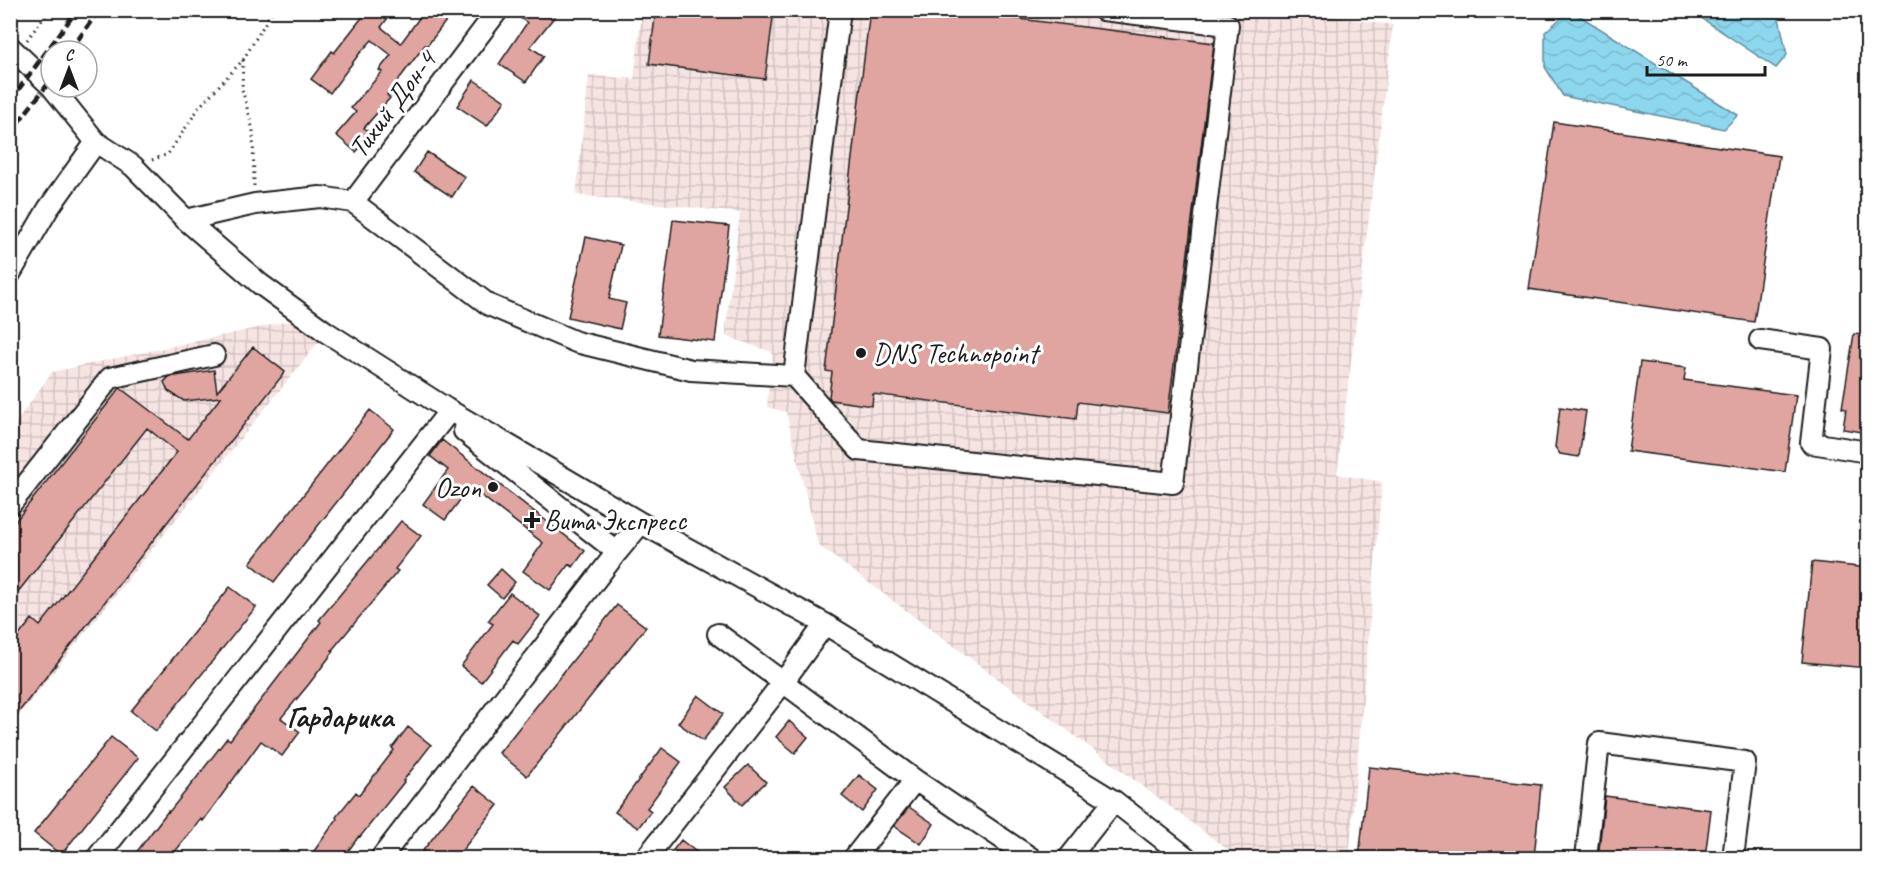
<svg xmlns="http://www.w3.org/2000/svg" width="1878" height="869" font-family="Caveat,sans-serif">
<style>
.industrial{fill:url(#industrial-grid)}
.water{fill:url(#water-waves);stroke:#608c9a;stroke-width:1.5}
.building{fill:#e0a5a1;stroke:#1c1c1c;stroke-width:1.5}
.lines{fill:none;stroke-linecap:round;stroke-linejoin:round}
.minor-casing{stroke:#1c1c1c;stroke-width:24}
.path{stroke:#1c1c1c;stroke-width:3;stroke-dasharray:1.5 4.5;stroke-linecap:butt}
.minor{stroke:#fff;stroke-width:20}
.rail{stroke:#1c1c1c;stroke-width:4.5;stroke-dasharray:9 4.5;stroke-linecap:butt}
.poi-dot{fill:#1c1c1c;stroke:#fff;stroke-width:2}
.labels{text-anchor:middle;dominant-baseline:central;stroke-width:6;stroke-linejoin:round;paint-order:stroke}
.street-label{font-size:28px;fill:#1c1c1c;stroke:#fff}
.poi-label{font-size:28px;fill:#1c1c1c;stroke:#fff;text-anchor:start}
.neighbourhood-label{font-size:30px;font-weight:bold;fill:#1c1c1c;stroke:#fff}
</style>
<defs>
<pattern id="industrial-grid" width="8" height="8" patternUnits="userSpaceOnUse" patternTransform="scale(1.5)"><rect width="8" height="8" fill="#f6e4e3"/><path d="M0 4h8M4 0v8" fill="none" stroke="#d2c3c2"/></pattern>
<pattern id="water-waves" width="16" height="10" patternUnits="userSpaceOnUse" patternTransform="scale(1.5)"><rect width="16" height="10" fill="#8dd7ee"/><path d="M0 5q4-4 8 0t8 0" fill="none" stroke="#79b8cc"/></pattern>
</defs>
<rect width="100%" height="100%" fill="#fff"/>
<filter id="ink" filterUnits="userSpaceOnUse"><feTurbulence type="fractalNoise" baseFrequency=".0167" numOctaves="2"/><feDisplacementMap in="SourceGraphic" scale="12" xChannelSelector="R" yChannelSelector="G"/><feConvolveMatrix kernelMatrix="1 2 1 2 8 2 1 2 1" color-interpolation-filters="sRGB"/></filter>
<g filter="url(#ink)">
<path class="industrial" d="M 1285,10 L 1393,25 L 1337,474 L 1382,482 L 1349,858 L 1239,858 L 818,545 L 786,412 L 767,407 L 769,380 L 772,365 L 772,352 L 726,336 L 726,326 L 740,213 L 576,195 L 589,75 L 634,79 L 642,11 Z
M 294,320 L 320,340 L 11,725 L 11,429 L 52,372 Z"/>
<path class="water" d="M 1569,11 L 1572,11 L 1738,115 L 1724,129 L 1563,96 L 1545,67 L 1545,32 Z
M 1691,11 L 1780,11 L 1779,18 L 1787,55 L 1776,68 Z"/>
<path class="building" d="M 368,10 L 394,10 L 381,27 L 401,43 L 425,10 L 440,10 L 449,17 L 427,46 L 425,45 L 387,95 L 390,98 L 364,128 L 372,134 L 356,152 L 336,135 L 356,112 L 351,108 L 382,72 L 379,70 L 391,55 L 372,40 L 359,54 L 330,93 L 311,79 L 332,51 L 334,53 Z
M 510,10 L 560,10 L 530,47 L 544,56 L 526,82 L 499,64 L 527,23 Z
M 656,10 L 774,10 L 765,79 L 649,64 Z
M 870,10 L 946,10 L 1214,43 L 1168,413 L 1078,402 L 1076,419 L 873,394 L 872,406 L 831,400 L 829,397 L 832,372 L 826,371 Z
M 474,80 L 505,101 L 487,126 L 457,106 Z
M 1554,122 L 1779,156 L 1754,322 L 1529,289 Z
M 427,152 L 465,177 L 452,197 L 414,172 Z
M 673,220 L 729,226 L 715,342 L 658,335 Z
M 586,237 L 621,245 L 609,299 L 626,303 L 620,329 L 568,317 Z
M 1854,334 L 1868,336 L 1868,433 L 1843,429 L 1846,409 L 1842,408 Z
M 253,347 L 285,372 L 10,723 L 10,647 L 32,619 L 40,626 L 177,452 L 147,428 L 10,602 L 10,528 L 120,388 L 188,439 L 221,397 L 184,401 L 168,391 L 164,382 L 169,377 L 214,370 L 217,392 Z
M 1640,362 L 1686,368 L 1684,380 L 1796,395 L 1785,472 L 1628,451 Z
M 1560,407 L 1586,411 L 1579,457 L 1560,454 L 1555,447 Z
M 370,410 L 394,429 L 274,582 L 250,563 Z
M 442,440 L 585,551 L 573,567 L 569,564 L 550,590 L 523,571 L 543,543 L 470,487 L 445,520 L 423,504 L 448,470 L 430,456 Z
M 401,521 L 421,536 L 395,569 L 398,571 L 332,650 L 334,651 L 309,684 L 281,718 L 300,732 L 282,756 L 261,741 L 203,821 L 201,819 L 170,858 L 132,858 L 168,811 L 169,812 L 198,776 L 227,738 L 230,740 L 321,622 L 319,620 Z
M 1812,562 L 1868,568 L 1868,668 L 1802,662 Z
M 501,569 L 515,582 L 502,598 L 487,585 Z
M 230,587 L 256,607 L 156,731 L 131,711 Z
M 510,593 L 540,616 L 518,644 L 513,640 L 481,682 L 461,666 L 493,624 L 488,621 Z
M 617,605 L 646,627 L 527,776 L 499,753 Z
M 698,695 L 723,714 L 703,741 L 678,723 Z
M 789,721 L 808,737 L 795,753 L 776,737 Z
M 408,727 L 431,745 L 403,781 L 404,782 L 360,837 L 359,836 L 343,858 L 309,858 L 337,819 L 336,817 L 356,792 L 359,795 L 394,750 L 392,748 Z
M 111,737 L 138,758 L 61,855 L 34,833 Z
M 662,748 L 681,762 L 647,808 L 651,811 L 638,828 L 615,812 Z
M 748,765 L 766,782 L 742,805 L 725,787 Z
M 1369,767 L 1541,785 L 1534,858 L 1359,858 Z
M 859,775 L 878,790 L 862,812 L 842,796 Z
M 474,786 L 498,805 L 456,858 L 417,858 Z
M 1605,796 L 1711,810 L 1705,858 L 1598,858 Z
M 909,807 L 934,824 L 921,844 L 894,826 Z
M 681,840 L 704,858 L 667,858 Z"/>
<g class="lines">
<g class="minor-casing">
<path id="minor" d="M 10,47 L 51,86
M 52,87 L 96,142 L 133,166 L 186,220 L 260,284 L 326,332 L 447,409 L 641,523 L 825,624 L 1114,801 L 1187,858
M 353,202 L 498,10
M 186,220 L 255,204 L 320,197 L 353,202 L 489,305 L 576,342 L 691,370 L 794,376 L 859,450 L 1173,483 L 1228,25 L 1103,10
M 10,274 L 48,209 L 96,142
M 1760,340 L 1822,349 L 1811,443 L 1868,452
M 794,376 L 840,10
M 464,431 L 617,552
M 10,505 L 110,378 L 214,355
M 718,634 L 915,780 L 1031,858
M 97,858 L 444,418 L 447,409
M 381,858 L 617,552 L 641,523
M 646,858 L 784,681 L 825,624
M 854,858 L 915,780
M 1069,858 L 1114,801
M 1586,858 L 1599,743 L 1745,762 L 1733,858"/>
</g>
<path class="path" d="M 27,40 L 49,10
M 243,60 L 242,89 L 253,130 L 254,187
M 152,160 L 168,154 L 201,105 L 243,60 L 273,10"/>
<use href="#minor" class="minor"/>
<path class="rail" d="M 70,51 L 99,10
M 10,101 L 77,10
M 10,133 L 51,80"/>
</g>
</g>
<g class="poi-dot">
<circle cx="861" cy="353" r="6"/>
<circle cx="493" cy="487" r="6"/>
<path d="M529 511h6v6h6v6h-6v6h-6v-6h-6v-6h6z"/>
</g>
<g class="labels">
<g class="street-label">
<text transform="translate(392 104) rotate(-53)">Тихий Дон-4</text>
</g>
<g class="poi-label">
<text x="873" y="353">DNS Technopoint</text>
<text x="481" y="487" text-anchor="end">Ozon</text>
<text x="544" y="520">Вита Экспресс</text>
</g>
<g class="neighbourhood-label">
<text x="340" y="717">Гардарика</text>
</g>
</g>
<rect width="1878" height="869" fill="none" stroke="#fff" stroke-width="36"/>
<rect x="18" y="18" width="1842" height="833" fill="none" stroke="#1c1c1c" stroke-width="2" filter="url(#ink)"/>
<g transform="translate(69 69)"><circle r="28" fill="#ffffff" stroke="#a4a4a4" stroke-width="1.5"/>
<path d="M0-4.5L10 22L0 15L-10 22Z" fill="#1c1c1c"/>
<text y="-9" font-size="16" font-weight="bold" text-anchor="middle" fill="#1c1c1c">С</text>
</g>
<path d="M1647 66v9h118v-9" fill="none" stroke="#1c1c1c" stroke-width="3"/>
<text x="1656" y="66" font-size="18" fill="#1c1c1c" stroke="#ffffff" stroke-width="4.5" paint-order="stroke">50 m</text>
</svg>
